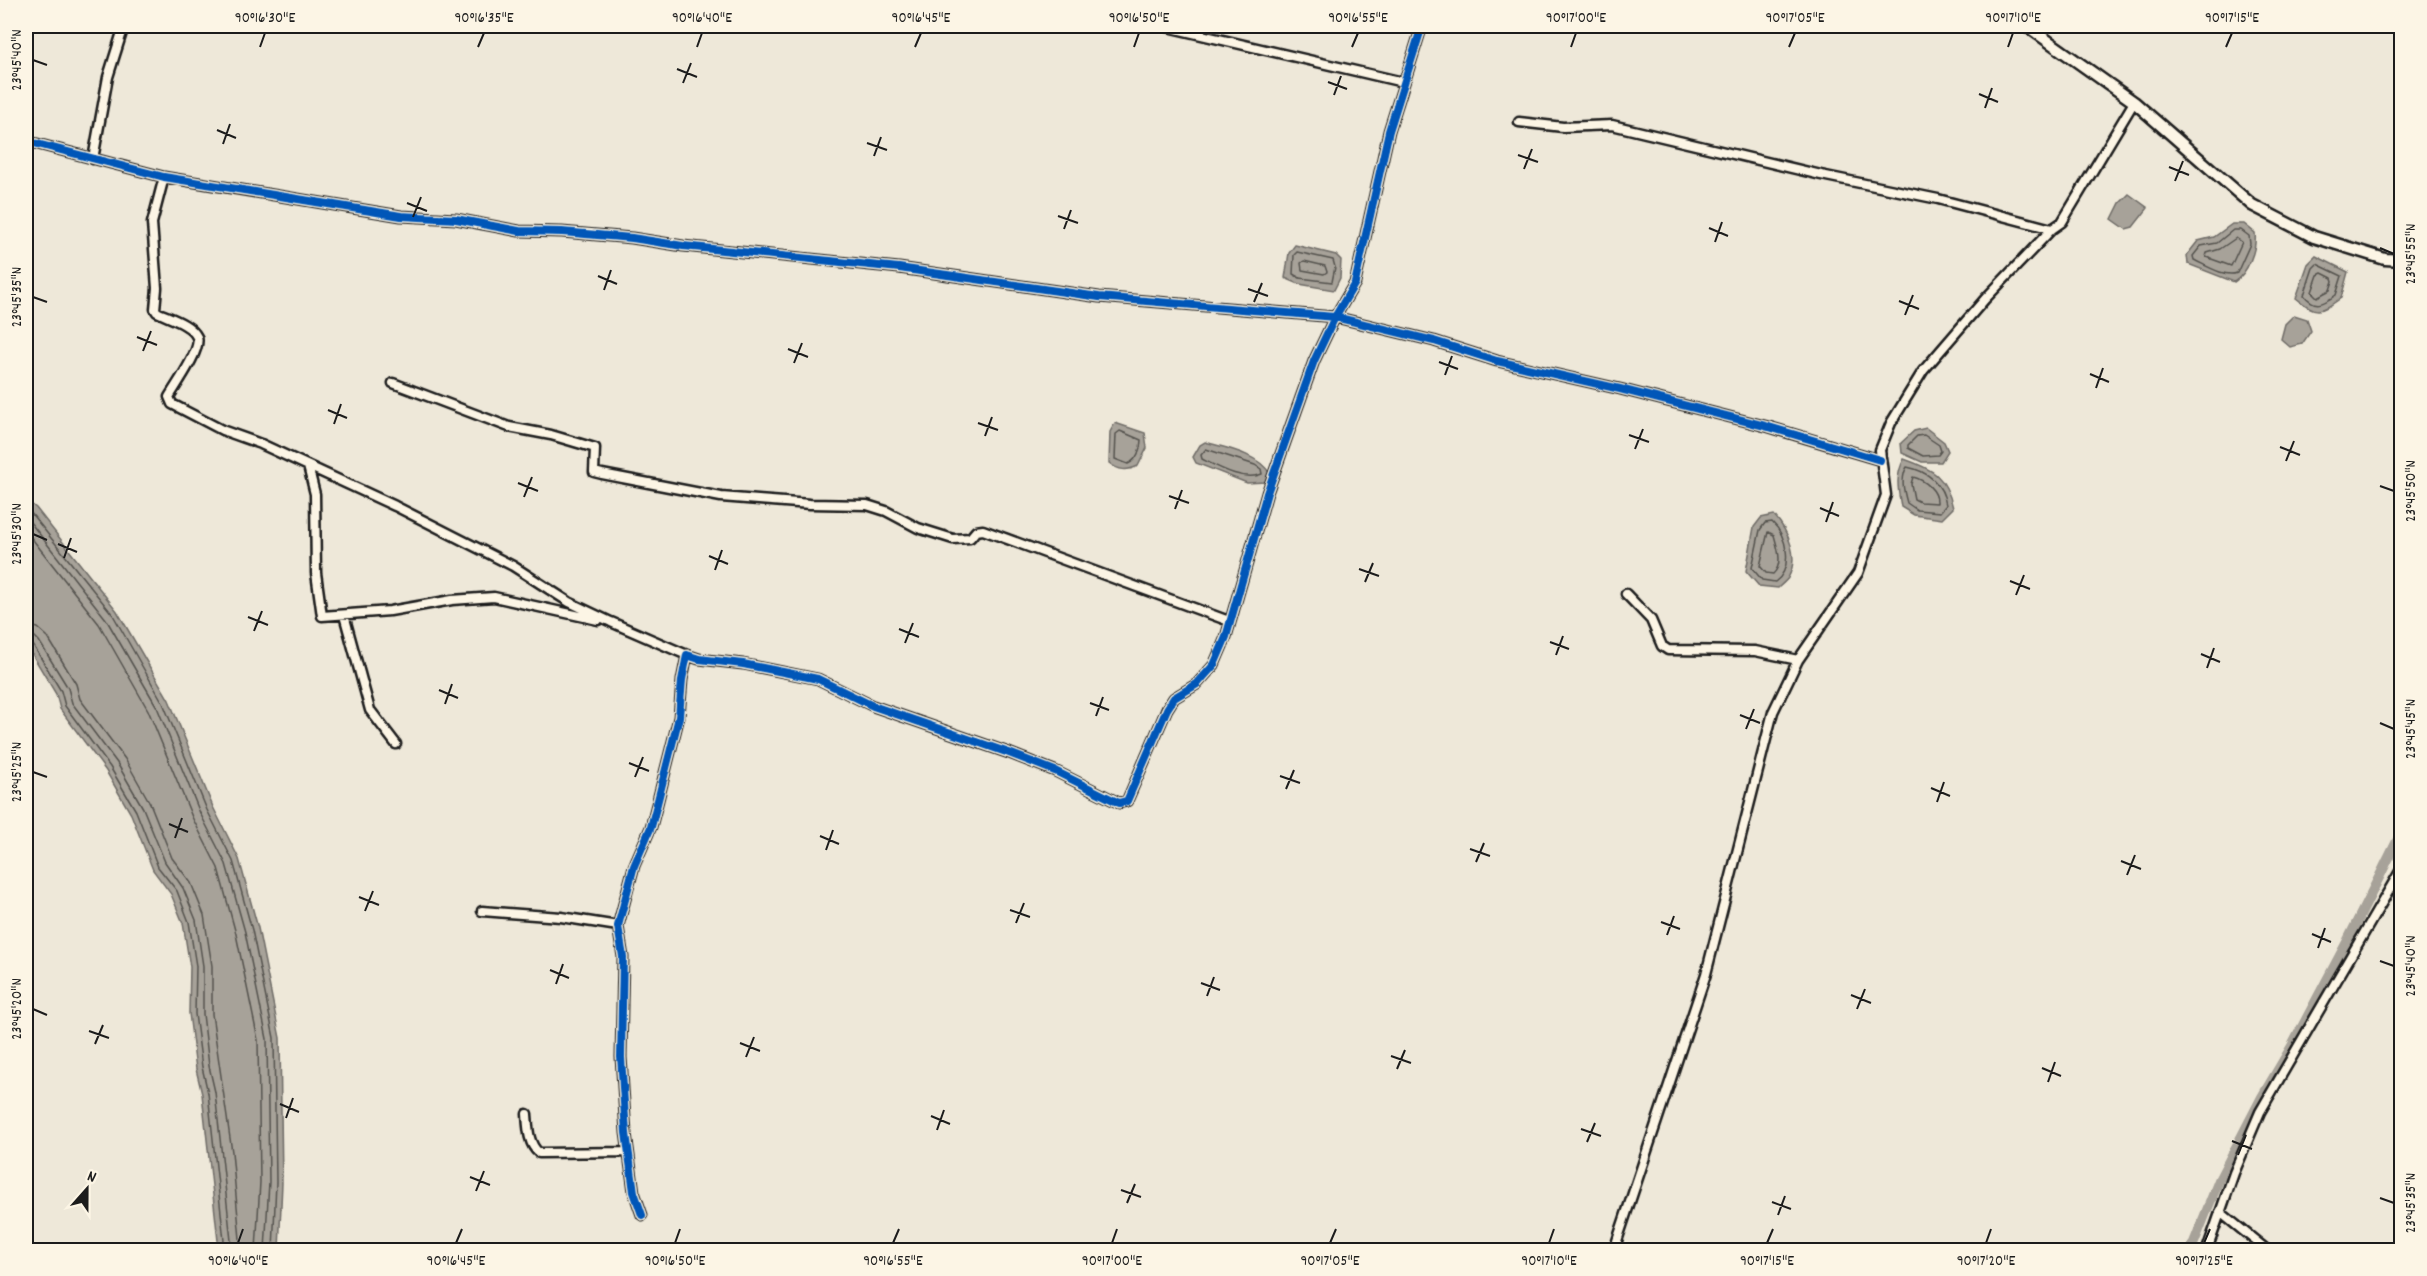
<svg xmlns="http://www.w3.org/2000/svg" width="2427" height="1276" font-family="Dekko,sans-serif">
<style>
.water{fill:#a7a299;stroke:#6f6c67;stroke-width:1.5}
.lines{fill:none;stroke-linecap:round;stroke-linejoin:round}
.shore{stroke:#54524e;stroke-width:1.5}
.canal{stroke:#a7a299;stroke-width:10}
.minor-casing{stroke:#1c1c1c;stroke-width:13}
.tertiary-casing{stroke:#1c1c1c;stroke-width:15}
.minor{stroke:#fcf5e5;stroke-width:8}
.tertiary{stroke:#fcf5e5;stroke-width:10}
.cycleway-casing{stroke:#fcf5e5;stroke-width:11}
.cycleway{stroke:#0057b8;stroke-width:8}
.ticks{fill:none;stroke:#1c1c1c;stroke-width:2}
.neatline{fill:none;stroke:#1c1c1c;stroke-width:2}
.ticks-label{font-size:15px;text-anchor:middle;fill:#1c1c1c}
</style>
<rect width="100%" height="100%" fill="#eee8d9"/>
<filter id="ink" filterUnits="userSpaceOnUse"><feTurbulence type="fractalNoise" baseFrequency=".0167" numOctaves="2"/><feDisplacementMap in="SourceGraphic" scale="12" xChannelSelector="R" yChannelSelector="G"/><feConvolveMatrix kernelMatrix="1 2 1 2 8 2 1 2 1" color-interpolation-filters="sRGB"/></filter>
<g filter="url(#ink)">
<path class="water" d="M 2129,194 L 2148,208 L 2133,227 L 2126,229 L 2112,219 L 2120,203 Z
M 2232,224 L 2244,224 L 2255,233 C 2257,249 2248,273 2234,282 L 2188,264 L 2187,255 L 2198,241 L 2214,237 Z
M 1295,245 L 1336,255 L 1341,260 L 1340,278 L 1334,290 L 1299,284 L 1285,278 L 1289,253 Z
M 2316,256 L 2348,272 L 2341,298 C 2320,313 2317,315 2296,298 L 2308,264 Z
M 2294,315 L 2307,319 L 2311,331 L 2302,344 L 2290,347 L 2281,339 L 2285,324 Z
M 1115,423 L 1145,433 L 1147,448 L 1138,466 C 1127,471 1119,471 1109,463 L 1110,432 Z
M 1926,428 L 1944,442 L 1948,451 L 1941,462 L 1922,462 L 1902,453 L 1901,443 L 1914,431 Z
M 1205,442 C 1226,448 1259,454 1270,474 L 1265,482 L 1247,483 L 1196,463 L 1193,457 L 1200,445 Z
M 1904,459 C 1933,469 1946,476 1953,508 L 1942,519 L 1914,515 L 1901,507 C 1898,489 1895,476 1904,459 Z
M 26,500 L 36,508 L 117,611 L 169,700 L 213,807 L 239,859 L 258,928 L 280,1038 L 282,1183 L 279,1250 L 219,1250 L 202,1094 L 196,1069 L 189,1013 L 190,967 L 183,923 L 171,894 L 153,870 L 131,814 L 106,771 L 60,709 L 56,694 L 26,644 Z
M 1774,515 C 1788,531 1800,557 1788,578 C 1786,581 1781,585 1778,588 L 1759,586 L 1746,571 L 1754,527 L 1761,518 Z"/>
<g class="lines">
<path class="shore" d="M 2233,230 L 2241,230 L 2249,236 L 2250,244 L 2237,273 C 2225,278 2205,265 2194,260 L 2193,256 L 2201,246 L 2217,243 Z
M 2236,238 L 2242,242 L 2231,266 L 2206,257 L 2207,253 L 2220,249 Z
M 1297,252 L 1333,260 L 1335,267 L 1332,282 L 1300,278 L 1293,274 L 1294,255 Z
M 1304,261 L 1325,266 L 1327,272 L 1324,274 L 1302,270 L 1301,263 Z
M 2317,264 L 2342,276 L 2336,295 C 2323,304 2315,309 2304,295 L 2313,268 Z
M 2322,273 L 2332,278 L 2333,281 L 2330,290 L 2317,297 L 2312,292 L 2318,275 Z
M 1120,431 L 1141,440 C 1141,449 1137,460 1128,464 L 1115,459 L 1116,434 Z
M 1924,435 L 1939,445 L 1941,451 L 1938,455 L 1923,456 L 1908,448 L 1908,445 L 1917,436 Z
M 1206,449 L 1255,465 L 1261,469 L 1262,474 C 1244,482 1218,467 1202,459 L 1201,455 Z
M 1907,467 C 1928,471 1943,484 1946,505 L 1940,512 L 1917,510 L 1907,503 C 1904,492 1900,478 1907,467 Z
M 1913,477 C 1925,480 1938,491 1937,503 L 1920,502 L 1914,499 L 1911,484 Z
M 26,507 L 113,615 L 163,703 L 207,810 L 233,861 L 252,930 L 274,1038 L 276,1182 L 273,1250
M 26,517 L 106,619 L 157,707 L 200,813 L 226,864 L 245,932 L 267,1039 L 269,1182 L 265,1250
M 1772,522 C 1787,536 1794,568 1775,582 L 1762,580 L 1752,568 L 1760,530 L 1765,523 Z
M 26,531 L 99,624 L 148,710 L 192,817 L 218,868 L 236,934 L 258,1040 L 260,1182 L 256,1250
M 1768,532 L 1774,535 C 1777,547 1784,564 1773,574 L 1766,573 L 1760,566 Z
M 26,625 L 38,628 L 47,636 L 76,684 L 80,699 L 125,759 L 150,803 L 172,858 L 191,883 L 204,915 L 212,966 L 212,1014 L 232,1152 L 241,1250
M 26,635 L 34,636 L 39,641 L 68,688 L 72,703 L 117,763 L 143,808 L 165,862 L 183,888 L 196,920 L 203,966 L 203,1014 L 209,1066 L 215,1092 L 232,1250
M 26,642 L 33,645 L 61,691 L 65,706 L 110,767 L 136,811 L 158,867 L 177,891 L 189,922 L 196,966 L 195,1014 L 202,1067 L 208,1093 L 225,1250"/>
<path class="canal" d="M 2191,1250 L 2219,1180 L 2262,1097 L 2292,1046 L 2347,942 L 2402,831"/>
<g class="minor-casing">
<path id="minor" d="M 1163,26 L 1403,82
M 1519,122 L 1563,127 L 1612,125 L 1821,175 L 1938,199 L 2052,229
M 26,141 L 164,177 L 401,216 L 456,219 L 519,231 L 562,232 L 632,238 L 683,246 L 899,268 L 1099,297 L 1335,317 L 1434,341 L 1497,361 L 1620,389 L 1769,427 L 1880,460
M 93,159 L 108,77 L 124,26
M 164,177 L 152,223 L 157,288 L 155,309 L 157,312 C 169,318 191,324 197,337 C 202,349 176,385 169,397 L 172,404 L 222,430 L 261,444 L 395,506 L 513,566 L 569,602 L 611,622 L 687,655
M 393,383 L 509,427 L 551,435 L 595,448 L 594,472 L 602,474 L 721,497 L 810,504 L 867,505 L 886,511 L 918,528 L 953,539 L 970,538 L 976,531 L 983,530 L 1229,621
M 308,466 L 315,494 L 316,573 L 322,616 L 390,611 L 452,600 L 494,597 L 598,620
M 1626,594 L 1651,620 L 1662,646 L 1668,650 L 1755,651 L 1798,660
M 344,615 L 370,710 L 396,744
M 482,911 L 561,917 L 618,926
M 527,1114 C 528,1127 528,1144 539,1153 L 628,1152
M 2220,1212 L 2267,1250
M 642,1215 L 634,1192 L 626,1133 L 621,1057 L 623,957 L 618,926 L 634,866 L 651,827 L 657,804 L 679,717 L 682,680 L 687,655 L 699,659 L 743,664 L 818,679 L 873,706 L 1009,753 L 1055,771 L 1119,803 L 1127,801 L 1167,709 L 1174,698 L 1197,684 L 1214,665 L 1226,637 L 1267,493 L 1314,361 L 1335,317 L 1355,283 L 1389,131 L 1422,26
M 1614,1250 L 1706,974 L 1773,712 L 1798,660 L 1858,573 L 1886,495 L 1880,450 L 1891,423 L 1923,371 L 1985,299 L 2052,229 L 2062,222 L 2134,102
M 2207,1250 L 2234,1173 L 2260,1112 L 2402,868"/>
</g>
<g class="tertiary-casing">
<path id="tertiary" d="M 2027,26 L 2134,102 L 2252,205 L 2314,237 L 2385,259 L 2402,260"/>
</g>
<use href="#minor" class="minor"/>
<use href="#tertiary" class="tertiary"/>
<g class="cycleway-casing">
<path id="cycleway" d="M 26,141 L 164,177 L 401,216 L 456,219 L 519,231 L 562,232 L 632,238 L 683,246 L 899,268 L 1099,297 L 1335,317 L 1434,341 L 1497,361 L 1620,389 L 1769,427 L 1880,460
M 642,1215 L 634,1192 L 626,1133 L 621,1057 L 623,957 L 618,926 L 634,866 L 651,827 L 657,804 L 679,717 L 682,680 L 687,655 L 699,659 L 743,664 L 818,679 L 873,706 L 1009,753 L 1055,771 L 1119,803 L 1127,801 L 1167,709 L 1174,698 L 1197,684 L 1214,665 L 1226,637 L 1267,493 L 1314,361 L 1335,317 L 1355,283 L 1389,131 L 1422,26"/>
</g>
<use href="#cycleway" class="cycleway"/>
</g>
</g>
<path class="ticks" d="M 260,47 L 265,33M 478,47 L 484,33M 697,47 L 702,33M 915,47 L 921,33M 1134,47 L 1139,33M 1352,47 L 1358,33M 1571,47 L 1576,33M 1789,47 L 1795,33M 2008,47 L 2013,33M 2226,47 L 2232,33M 33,60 L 47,65M 677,69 L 697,77M 1328,82 L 1347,89M 683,83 L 691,63M 1979,94 L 1998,102M 1334,95 L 1341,76M 1985,108 L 1992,88M 217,130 L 236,138M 867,143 L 887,150M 223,144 L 230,124M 1518,155 L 1538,162M 874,156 L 881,137M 2169,167 L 2189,175M 1524,169 L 1532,149M 2175,181 L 2183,161M 407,203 L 427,211M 1058,216 L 1078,223M 413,217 L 421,197M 1709,228 L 1728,236M 1064,229 L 1071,210M 1715,242 L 1722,222M 2380,248 L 2394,254M 598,276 L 617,284M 1248,289 L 1268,296M 604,290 L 611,270M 33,297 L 47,302M 1899,301 L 1919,309M 1254,302 L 1262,283M 1905,315 L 1913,295M 137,337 L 157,345M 788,349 L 808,357M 143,351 L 151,331M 1439,362 L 1458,369M 794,363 L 802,343M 2090,374 L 2109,382M 1445,375 L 1452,356M 2096,388 L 2103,368M 328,410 L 347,418M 978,423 L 998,430M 334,424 L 341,404M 1629,435 L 1649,442M 985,436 L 992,417M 2280,447 L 2300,455M 1635,449 L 1643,429M 2286,461 L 2294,441M 518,483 L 538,491M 2380,486 L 2394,491M 1169,496 L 1189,503M 524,497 L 532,477M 1820,508 L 1839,516M 1175,509 L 1182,490M 1826,522 L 1833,502M 33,534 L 47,540M 58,544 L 77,552M 709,556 L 728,564M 64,558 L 71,538M 1359,569 L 1379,576M 715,570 L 722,550M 2010,581 L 2030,589M 1365,582 L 1373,563M 2016,595 L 2024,575M 248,617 L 268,625M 899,629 L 919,637M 254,631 L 262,611M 1550,642 L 1569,649M 905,643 L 913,623M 2201,654 L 2220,662M 1556,655 L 1563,636M 2207,668 L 2214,648M 439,690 L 458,698M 1090,703 L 1109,710M 445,704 L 452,684M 1740,715 L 1760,723M 1096,716 L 1103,697M 2380,723 L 2394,729M 1746,729 L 1754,709M 629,763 L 649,771M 33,772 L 47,777M 1280,776 L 1300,783M 635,777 L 643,757M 1931,788 L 1950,796M 1286,789 L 1294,770M 1937,802 L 1944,782M 169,824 L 188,832M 820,836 L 839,844M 175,838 L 182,818M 1470,849 L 1490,856M 826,850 L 833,830M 2121,861 L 2141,869M 1476,862 L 1484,843M 2127,875 L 2135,855M 359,897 L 379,905M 1010,910 L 1030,917M 365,911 L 373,891M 1661,922 L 1680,929M 1016,923 L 1024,903M 2312,934 L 2331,942M 1667,935 L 1674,916M 2318,948 L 2325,928M 2380,961 L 2394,966M 550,970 L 569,978M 1201,983 L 1220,990M 556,984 L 563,964M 1851,995 L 1871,1003M 1207,996 L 1214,977M 33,1009 L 47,1015M 1857,1009 L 1865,989M 89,1031 L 109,1038M 740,1043 L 760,1051M 95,1044 L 103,1025M 1391,1056 L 1411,1063M 746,1057 L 754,1037M 2042,1068 L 2061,1076M 1397,1069 L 1405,1050M 2048,1082 L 2055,1062M 280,1104 L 299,1112M 931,1116 L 950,1124M 286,1118 L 293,1098M 1581,1129 L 1601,1136M 937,1130 L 944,1110M 2232,1141 L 2252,1149M 1587,1142 L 1595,1123M 2238,1155 L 2246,1135M 470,1177 L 490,1185M 1121,1190 L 1141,1197M 476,1191 L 484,1171M 2380,1198 L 2394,1203M 1772,1202 L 1791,1209M 1127,1203 L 1135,1184M 1778,1215 L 1785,1196M 238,1243 L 243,1229M 456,1243 L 462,1229M 675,1243 L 680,1229M 893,1243 L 899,1229M 1112,1243 L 1117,1229M 1330,1243 L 1336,1229M 1549,1243 L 1554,1229M 1767,1243 L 1773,1229M 1986,1243 L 1991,1229M 2204,1243 L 2210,1229"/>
<rect width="2427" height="1276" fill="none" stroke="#fcf5e5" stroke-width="66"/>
<g transform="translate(87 1189) rotate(21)" stroke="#fcf5e5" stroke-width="4.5" paint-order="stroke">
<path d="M0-4.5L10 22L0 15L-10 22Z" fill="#1c1c1c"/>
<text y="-9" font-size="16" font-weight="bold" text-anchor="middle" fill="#1c1c1c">N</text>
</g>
<rect x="33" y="33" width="2361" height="1210" class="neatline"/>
<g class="ticks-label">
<text x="265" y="22">90°16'30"E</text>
<text x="484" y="22">90°16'35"E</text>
<text x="702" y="22">90°16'40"E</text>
<text x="921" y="22">90°16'45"E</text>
<text x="1139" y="22">90°16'50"E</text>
<text x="1358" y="22">90°16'55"E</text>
<text x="1576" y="22">90°17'00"E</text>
<text x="1795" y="22">90°17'05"E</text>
<text x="2013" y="22">90°17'10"E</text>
<text x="2232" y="22">90°17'15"E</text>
<text transform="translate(16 60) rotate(-90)" y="5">23°45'40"N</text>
<text transform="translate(2410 254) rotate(-90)" y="5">23°45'55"N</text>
<text transform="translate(16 297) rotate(-90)" y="5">23°45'35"N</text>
<text transform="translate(2410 491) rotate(-90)" y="5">23°45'50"N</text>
<text transform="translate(16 534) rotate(-90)" y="5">23°45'30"N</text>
<text transform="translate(2410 729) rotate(-90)" y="5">23°45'45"N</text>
<text transform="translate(16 772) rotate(-90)" y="5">23°45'25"N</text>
<text transform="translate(2410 966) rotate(-90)" y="5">23°45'40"N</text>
<text transform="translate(16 1009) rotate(-90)" y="5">23°45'20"N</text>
<text transform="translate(2410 1203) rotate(-90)" y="5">23°45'35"N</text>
<text x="238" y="1265">90°16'40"E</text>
<text x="456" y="1265">90°16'45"E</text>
<text x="675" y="1265">90°16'50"E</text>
<text x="893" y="1265">90°16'55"E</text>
<text x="1112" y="1265">90°17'00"E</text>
<text x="1330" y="1265">90°17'05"E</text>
<text x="1549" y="1265">90°17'10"E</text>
<text x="1767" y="1265">90°17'15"E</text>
<text x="1986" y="1265">90°17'20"E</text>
<text x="2204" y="1265">90°17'25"E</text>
</g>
</svg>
